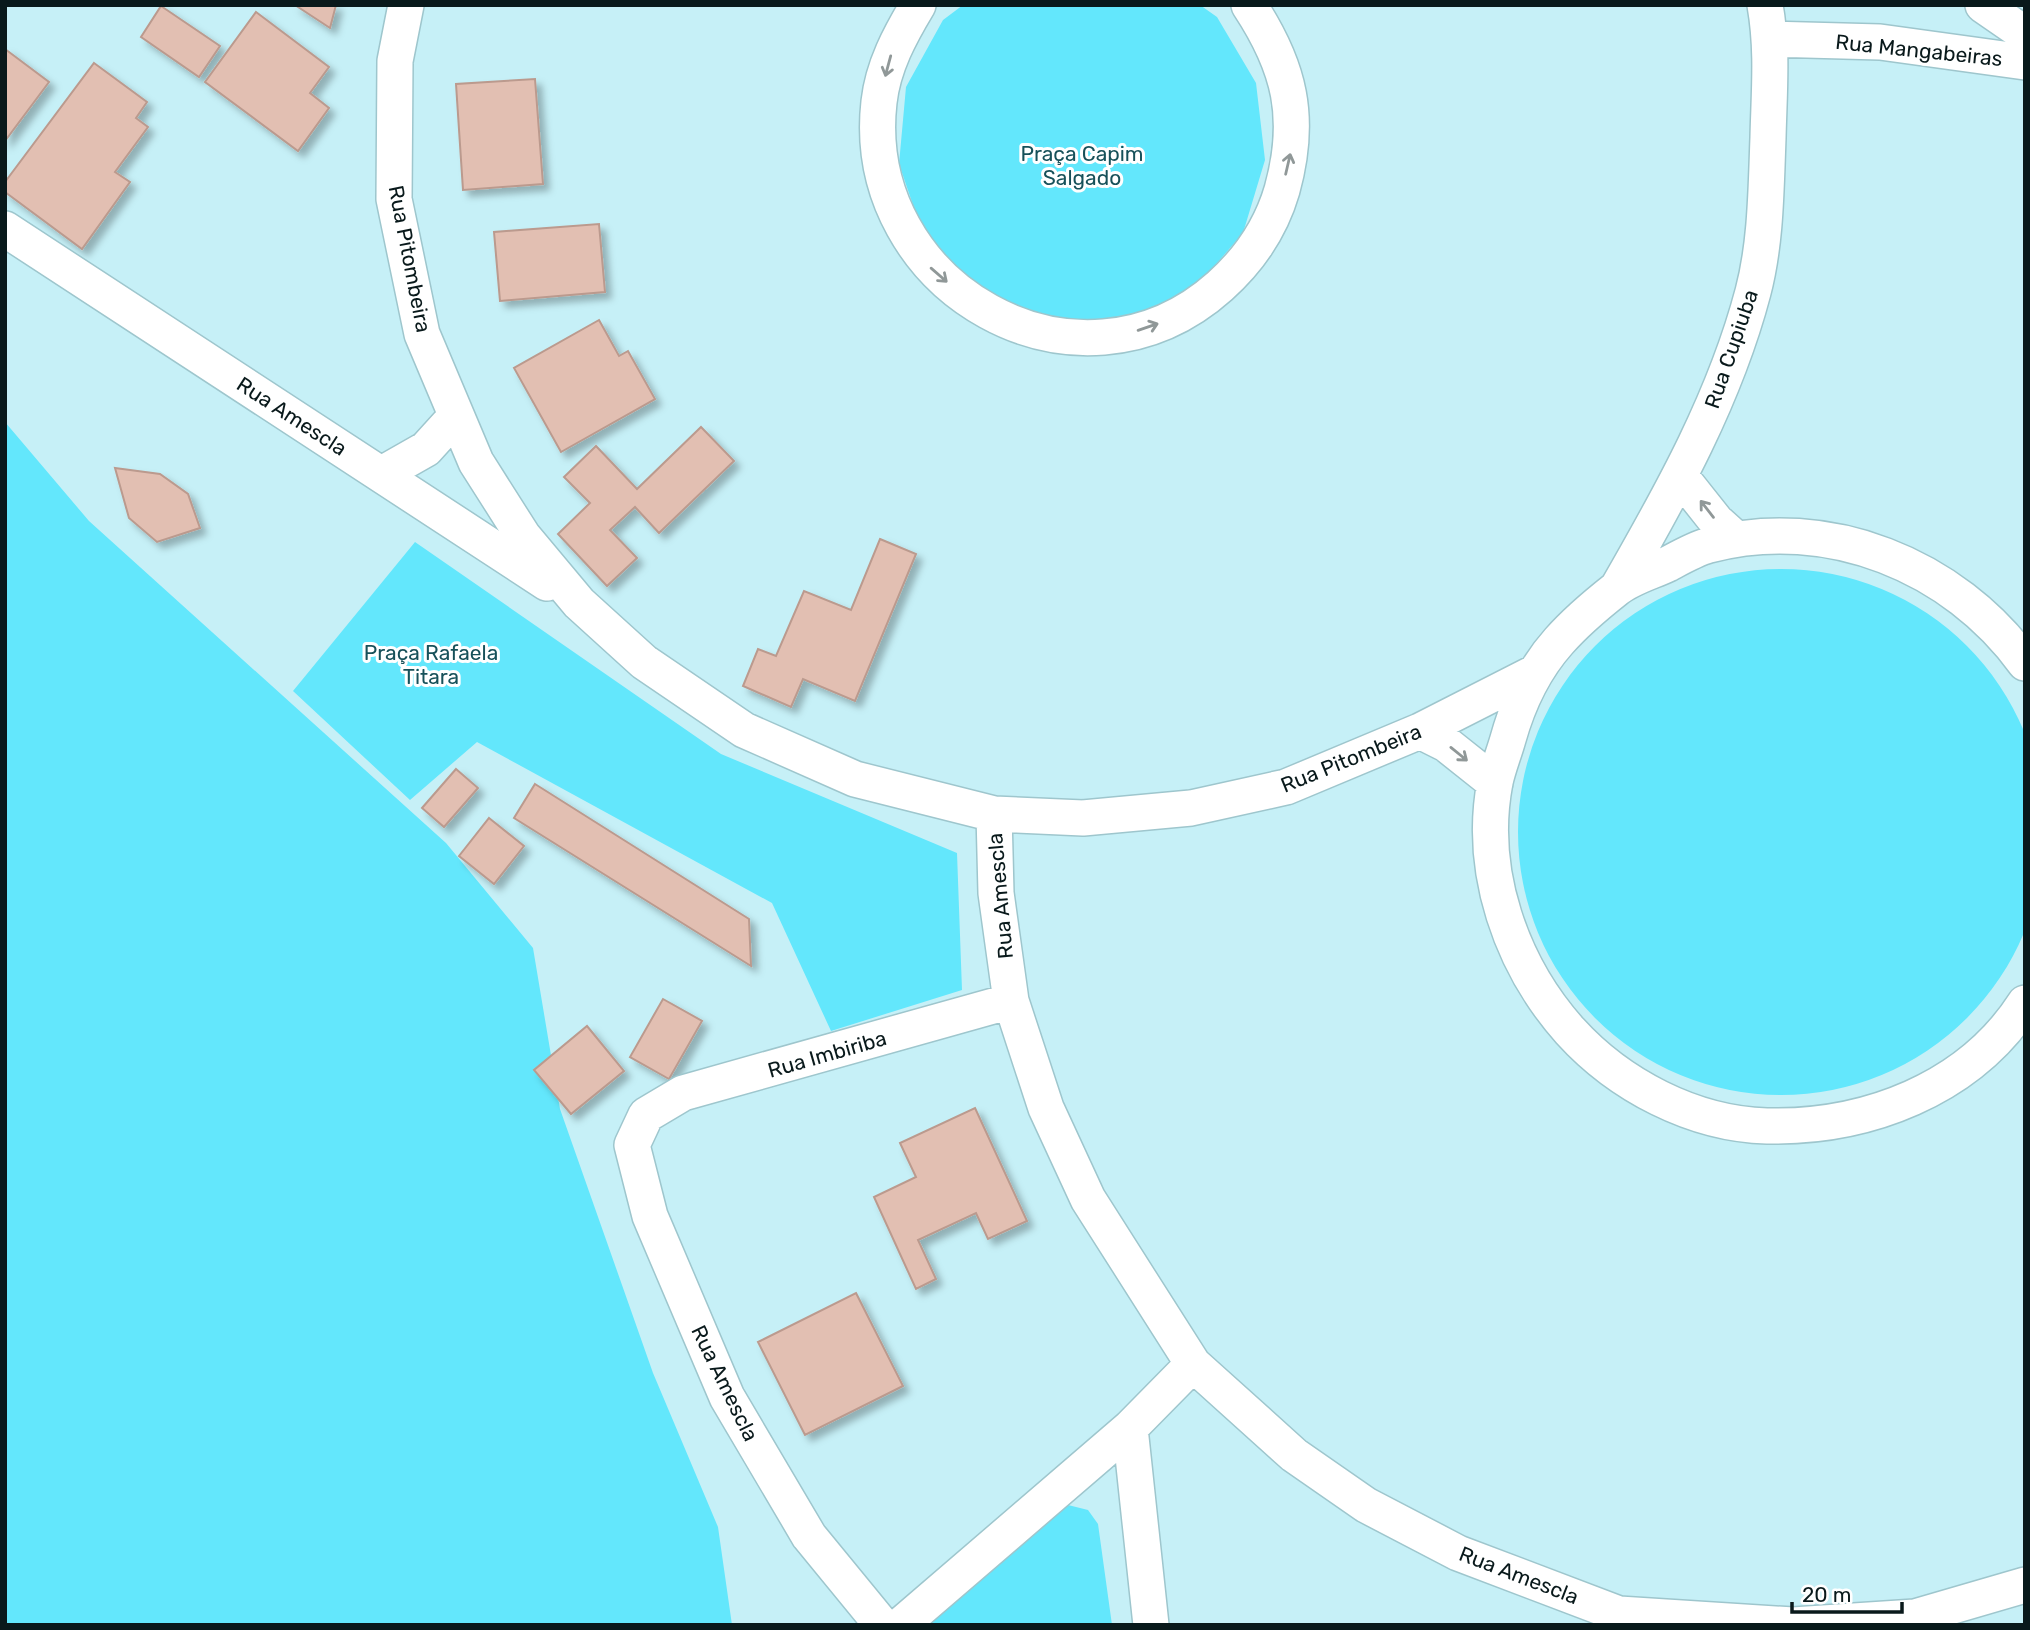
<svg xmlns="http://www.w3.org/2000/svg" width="2030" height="1630" font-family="Rubik,sans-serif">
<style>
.green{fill:#63e7fc}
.building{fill:#e2bfb2;stroke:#bb9a8e;stroke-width:2;filter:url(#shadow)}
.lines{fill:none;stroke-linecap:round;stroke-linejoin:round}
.minor-casing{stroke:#9ec6cd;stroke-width:38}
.minor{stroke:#fff;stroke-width:35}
.oneway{stroke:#909898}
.labels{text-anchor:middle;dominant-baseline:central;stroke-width:6;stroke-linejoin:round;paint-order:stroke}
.street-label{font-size:21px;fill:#09191b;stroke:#fff}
.park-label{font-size:21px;fill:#17515a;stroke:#fff}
</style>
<defs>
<filter id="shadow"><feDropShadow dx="6" dy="6" stdDeviation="3.5" flood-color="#0004"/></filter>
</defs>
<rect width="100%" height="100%" fill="#c6f0f7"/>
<path class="green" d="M 963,5 L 1200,5 L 1217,17 L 1256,83 L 1265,160 L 1243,233 L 1193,291 L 1123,323 L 1047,324 L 976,294 L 924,237 L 899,164 L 906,87 L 943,20 Z
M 5,422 L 89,521 L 446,843 L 533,948 L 560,1109 L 653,1373 L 718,1527 L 732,1625 L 5,1625 Z
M 415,542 L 721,754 L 957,853 L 962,990 L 831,1031 L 772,903 L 477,742 L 410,800 L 293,691 Z
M1518 832a263 263 0 1 1 526 0a263 263 0 1 1-526 0Z
M 1068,1505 L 1088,1510 L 1098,1524 L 1112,1625 L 926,1625 L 1057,1510 Z"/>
<path class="building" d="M 295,5 L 336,5 L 330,28 Z
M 161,6 L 220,46 L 199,77 L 141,37 Z
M 256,12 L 329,67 L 310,93 L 329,108 L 298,151 L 205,82 Z
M 5,49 L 49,82 L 5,141 Z
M 94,63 L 147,102 L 136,118 L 148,127 L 115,172 L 130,182 L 82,249 L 5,192 L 5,182 Z
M 535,79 L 543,184 L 463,190 L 456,84 Z
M 599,224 L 605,292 L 500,301 L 494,232 Z
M 599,320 L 619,356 L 628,351 L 655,399 L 561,452 L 514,368 Z
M 701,427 L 734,461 L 659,533 L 635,507 L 610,530 L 637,558 L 607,586 L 558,534 L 590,503 L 564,477 L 596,446 L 637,489 Z
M 115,468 L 160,474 L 188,494 L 200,528 L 157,542 L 129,518 Z
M 880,539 L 916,554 L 855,701 L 803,679 L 791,707 L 743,686 L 758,649 L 776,656 L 804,591 L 851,610 Z
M 456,769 L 478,788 L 444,827 L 422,808 Z
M 535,784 L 749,919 L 751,966 L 514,818 Z
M 489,818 L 524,846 L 494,884 L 459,856 Z
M 663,999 L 702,1021 L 669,1079 L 630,1057 Z
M 587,1026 L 624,1071 L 571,1114 L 534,1070 Z
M 975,1108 L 1027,1221 L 988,1239 L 976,1213 L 918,1240 L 936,1279 L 916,1289 L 874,1197 L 916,1177 L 900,1143 Z
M 856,1293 L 903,1386 L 805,1435 L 758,1342 Z"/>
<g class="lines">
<g class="minor-casing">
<path id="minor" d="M 406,5 L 395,61 L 394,199 L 422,334 L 476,462 L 523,536 L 579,603 L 644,662 L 744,730 L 855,779 L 994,814 L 1083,818 L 1191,808 L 1286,787 L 1420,731 L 1536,672
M 918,5 C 900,35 883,66 879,102 C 858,288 1078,413 1220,286 C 1250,259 1271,228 1282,190 C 1302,118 1290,67 1249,5
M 1983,5 L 2025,34
M 1771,39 L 1880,42 L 2025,62
M 5,229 L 547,583
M 382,474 L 426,449 L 456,416
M 1681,477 L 1716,521 L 1736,539
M 1618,587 C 1672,493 1725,398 1753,292 C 1766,243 1766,189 1768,138 C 1769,93 1773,50 1765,5
M 2025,663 C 1954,565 1828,514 1709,545 C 1695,549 1681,557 1668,564 C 1651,572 1629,578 1615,590 C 1596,605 1575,623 1559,641 C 1534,669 1518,703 1508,739 C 1504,753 1498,768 1495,782 C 1478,871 1511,965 1570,1031 C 1619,1085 1693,1124 1767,1126 C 1866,1128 1969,1090 2025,1003
M 1420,731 L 1446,744 L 1495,783
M 994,814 L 996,893 L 1011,1001 L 1046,1108 L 1088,1199 L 1193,1364 L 1294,1455 L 1366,1505 L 1458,1553 L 1619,1614 L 1793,1625 L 1915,1617 L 2025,1585
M 1130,1428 L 1151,1625
M 882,1625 L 809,1536 L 727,1397 L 650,1216 L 632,1145 L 646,1115 L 683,1093 L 1011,1001
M 901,1625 L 1130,1428 L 1193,1364"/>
</g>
<use href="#minor" class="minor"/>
</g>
<defs><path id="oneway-shaft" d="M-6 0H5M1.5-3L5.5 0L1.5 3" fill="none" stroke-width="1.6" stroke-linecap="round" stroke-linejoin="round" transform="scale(1.75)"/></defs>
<g class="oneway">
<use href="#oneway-shaft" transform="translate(888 66) rotate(105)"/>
<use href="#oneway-shaft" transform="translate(1288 164) rotate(-77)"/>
<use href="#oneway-shaft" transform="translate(939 275) rotate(41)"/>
<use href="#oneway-shaft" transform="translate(1148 327) rotate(-19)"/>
<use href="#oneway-shaft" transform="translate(1707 509) rotate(-128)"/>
<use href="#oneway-shaft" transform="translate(1459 754) rotate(39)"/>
</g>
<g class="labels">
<g class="street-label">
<text transform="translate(1919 50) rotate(6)">Rua Mangabeiras</text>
<text transform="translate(410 259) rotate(79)">Rua Pitombeira</text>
<text transform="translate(1731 349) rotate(-71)">Rua Cupiuba</text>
<text transform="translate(292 416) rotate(33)">Rua Amescla</text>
<text transform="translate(1351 758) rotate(-22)">Rua Pitombeira</text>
<text transform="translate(1000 896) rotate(-95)">Rua Amescla</text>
<text transform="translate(827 1054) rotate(-16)">Rua Imbiriba</text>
<text transform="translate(725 1383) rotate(64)">Rua Amescla</text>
<text transform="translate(1519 1575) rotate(21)">Rua Amescla</text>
</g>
<g class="park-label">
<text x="1082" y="153">Praça Capim<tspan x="1082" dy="24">Salgado</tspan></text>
<text x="431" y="652">Praça Rafaela<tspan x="431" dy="24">Titara</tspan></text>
</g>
</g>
<rect width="2030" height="1630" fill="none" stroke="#09191b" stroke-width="14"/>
<path d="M1792 1602v10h110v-10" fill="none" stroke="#09191b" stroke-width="3.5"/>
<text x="1802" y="1602" font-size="21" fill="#09191b" stroke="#ffffff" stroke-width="5" paint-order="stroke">20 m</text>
</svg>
